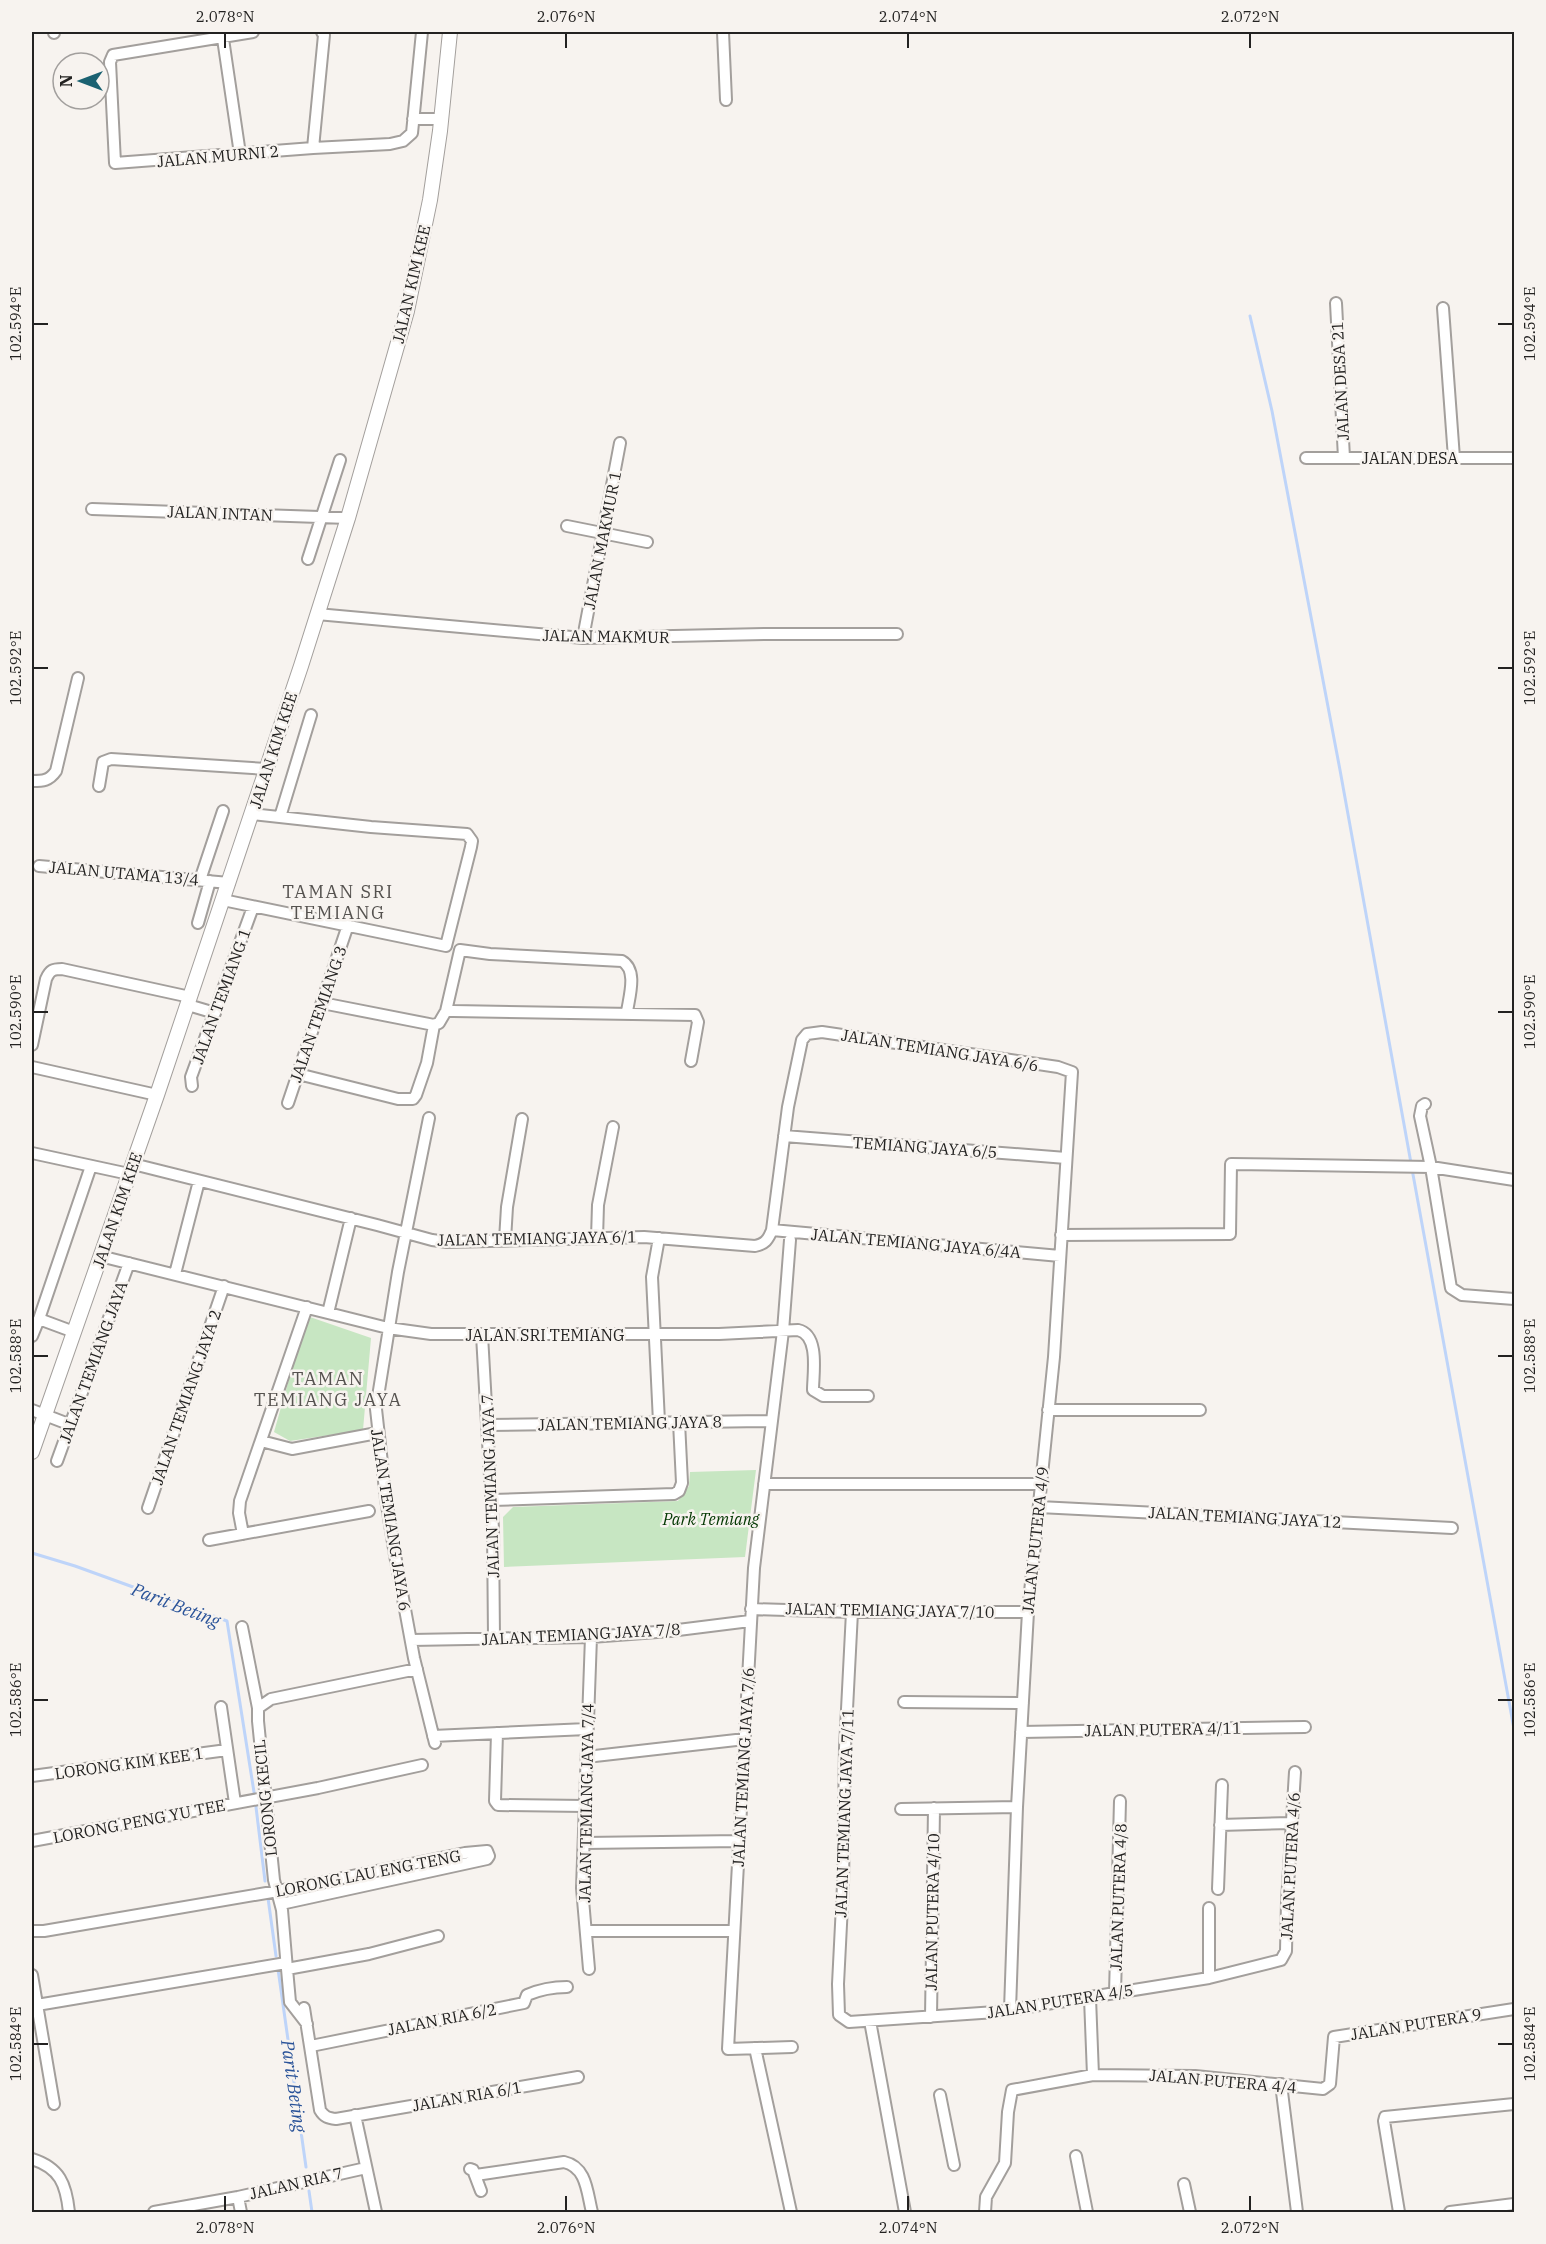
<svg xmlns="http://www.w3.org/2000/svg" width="1546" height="2244" font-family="'IBM Plex Serif',serif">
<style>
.green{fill:#c7e6c2}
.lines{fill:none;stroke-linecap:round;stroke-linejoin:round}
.stream{stroke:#bed4f9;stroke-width:3}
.minor-casing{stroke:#a39f9c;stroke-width:14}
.tertiary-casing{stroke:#a39f9c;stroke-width:16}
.minor{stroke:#fff;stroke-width:10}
.tertiary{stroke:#fff;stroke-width:14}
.ticks{fill:none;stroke:#232221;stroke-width:2}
.labels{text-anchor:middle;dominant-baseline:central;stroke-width:5;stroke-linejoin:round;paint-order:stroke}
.street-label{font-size:16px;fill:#232221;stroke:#f7f3ef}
.park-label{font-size:16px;font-style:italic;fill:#023700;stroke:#f7f3ef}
.neighbourhood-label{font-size:18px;letter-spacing:1.5px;fill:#55524f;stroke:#f7f3ef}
.water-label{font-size:18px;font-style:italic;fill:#2a5399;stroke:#f7f3ef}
.neatline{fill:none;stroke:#232221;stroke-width:2}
.ticks-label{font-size:15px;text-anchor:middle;fill:#232221}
</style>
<rect width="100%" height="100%" fill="#f7f3ef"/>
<path class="green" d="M 307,1316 L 371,1338 L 363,1430 L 290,1441 L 274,1432 Z
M 756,1470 L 745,1557 L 504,1567 L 503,1517 L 513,1507 L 678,1501 L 689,1486 L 690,1472 Z"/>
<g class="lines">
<path class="stream" d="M 1250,316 L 1272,411 L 1340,770 L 1411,1163
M 1412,1169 L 1514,1729
M 32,1553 L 75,1566 L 227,1621 L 254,1792
M 256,1807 L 265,1881
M 268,1898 L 276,1956
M 278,1969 L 306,2167
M 309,2191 L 312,2212"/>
<g class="minor-casing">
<path id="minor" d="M 54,32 L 54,33
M 222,32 L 240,154
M 253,32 L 113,55 L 110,62 L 115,163 L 313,148 L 390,144 L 403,141 L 412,133 L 422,32
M 723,32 L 726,100
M 413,119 L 439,119
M 313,148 L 324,35 L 322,32
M 1336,303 L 1344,458
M 1443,308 L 1454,458
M 1306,458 L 1514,458
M 92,509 L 348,518
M 567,526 L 647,542
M 308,559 L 340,460
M 317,614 L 583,638 L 764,634 L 897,634
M 583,638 L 620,443
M 32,781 C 43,781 49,781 56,771 L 78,678
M 99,786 L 103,762 L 111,759 L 266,769
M 280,817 L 311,715
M 39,866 L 229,883
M 200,880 L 223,811
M 223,900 L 446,946 L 471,847 L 472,841 L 467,834 L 371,827 L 252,814
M 198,923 L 210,881
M 322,1003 L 434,1025
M 188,1005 L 215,1013
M 446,1011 L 460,950 L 490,954 L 622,961 C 638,970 629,997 627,1012
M 434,1025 L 439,1023 L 446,1011 L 453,1011 L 695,1015 L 698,1022 L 691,1061
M 32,1045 L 46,979 C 50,970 53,969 62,969 L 190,997
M 32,1067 L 157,1095
M 298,1074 L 398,1099 L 413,1099 L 416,1095 L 427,1063 L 434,1025
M 192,1086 L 191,1077 L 253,907
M 288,1103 L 348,925
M 1425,1104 L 1422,1106 L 1420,1116 L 1431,1167 L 1451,1288 L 1462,1295 L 1514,1299
M 429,1118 L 398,1272 L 376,1409 L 386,1499 L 395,1555 L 414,1658 L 435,1743
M 784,1136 L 1066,1158
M 32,1153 L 129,1174
M 133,1164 L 377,1225 L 432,1240 L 447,1242 L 644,1237 L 755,1246 C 765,1244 768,1240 772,1230 L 788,1107 L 802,1040 L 807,1034 L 822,1032 L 1058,1067 L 1072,1072 L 1054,1357 L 1028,1612 L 1017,1807 L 1010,2010
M 772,1230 L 1060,1256
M 1061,1235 L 1230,1234 L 1231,1164 L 1431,1167 L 1514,1180
M 597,1238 L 598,1205 L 613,1127
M 659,1238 L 652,1277 L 659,1422
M 505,1240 L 507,1207 L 522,1119
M 790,1240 L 783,1331 L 754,1568 L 728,2049 L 792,2047
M 100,1256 L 388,1328 L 431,1334 L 719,1334 L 798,1330 C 820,1335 813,1374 813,1390 L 823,1396 L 868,1396
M 175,1274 L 199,1181
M 328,1313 L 351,1218
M 39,1319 L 74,1332
M 482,1335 L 493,1529 L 494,1638
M 32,1336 L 39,1319 L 91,1166
M 32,1410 L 71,1425
M 1048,1410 L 1200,1410
M 488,1425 L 772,1421
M 261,1441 L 292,1449 L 377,1433
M 57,1461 L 129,1263
M 764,1484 L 1041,1484
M 492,1500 L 674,1494 L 679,1491 L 682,1483 L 679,1422
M 1039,1507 L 1452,1528
M 148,1508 L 224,1286
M 243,1534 L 239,1513 L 240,1501 L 307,1307
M 209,1540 L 369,1511
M 751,1609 L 852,1612 L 1028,1612
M 852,1612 L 845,1748 L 843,1885 L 838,1984 L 839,2015 L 849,2022 L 996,2012 L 1209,1978 L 1281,1960 L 1286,1951 L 1287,1902 L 1295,1772
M 242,1627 L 258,1708
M 411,1640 L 591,1637 L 670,1631 L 750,1621
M 417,1669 L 271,1699 L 258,1708 L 258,1721 L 274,1880 L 282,1910 L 287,1969 L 369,1954 L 438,1936
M 904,1702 L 1023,1703
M 221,1707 L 235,1803
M 1021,1732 L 1305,1727
M 497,1733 L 495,1801 L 498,1805 L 585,1806
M 433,1736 L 587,1729
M 586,1757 L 745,1739
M 32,1776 L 227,1750
M 901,1809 L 1017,1807
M 1220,1825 L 1291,1823
M 32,1841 L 318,1788 L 422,1765
M 584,1843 L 740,1841
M 1218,1889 L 1222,1785
M 1209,1908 L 1209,1978
M 32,1931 L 44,1931 L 278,1891 L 465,1853 L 487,1851 L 489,1856 L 487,1859 L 281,1904
M 586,1931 L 734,1931
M 287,1969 L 290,2002 L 307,2024
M 589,1969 L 582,1888 L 591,1637
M 32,1975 L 54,2104
M 1115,1993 L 1120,1801
M 1090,1998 L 1093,2075
M 37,2005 L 286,1963
M 304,2008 L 320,2110 C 324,2117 328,2118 336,2119 L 578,2077
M 931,2017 L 934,1808
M 870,2021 L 905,2212
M 311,2046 L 524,2003 L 527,1995 C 541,1989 553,1987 567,1987
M 755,2048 L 791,2212
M 1281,2084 L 1297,2212
M 940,2095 L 954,2165
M 355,2115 L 376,2212
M 1076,2156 L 1087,2212
M 32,2159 C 60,2168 66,2184 69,2212
M 470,2169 L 473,2170 L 481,2191
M 476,2175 L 564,2162 C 587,2167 587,2193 592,2212
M 1184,2184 L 1190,2212
M 238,2197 L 241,2212
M 154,2212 L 238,2197 L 366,2168
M 985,2212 L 986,2197 L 1005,2163 L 1008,2112 L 1012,2090 L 1093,2075 L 1195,2076 L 1323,2089 L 1330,2084 L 1334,2037 L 1514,2009
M 1399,2212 L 1384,2121 L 1385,2117 L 1514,2104
M 1450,2212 L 1514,2204"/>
</g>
<g class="tertiary-casing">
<path id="tertiary" d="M 32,1452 L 157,1095 L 301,666 L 348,518 L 407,311 L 430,200 L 440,131 L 450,32"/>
</g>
<use href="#minor" class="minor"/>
<use href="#tertiary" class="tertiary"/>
</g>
<path class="ticks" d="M 225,33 L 225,48M 566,33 L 566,48M 908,33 L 908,48M 1250,33 L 1250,48M 33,324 L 48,324M 1498,324 L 1513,324M 33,668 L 48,668M 1498,668 L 1513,668M 33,1012 L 48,1012M 1498,1012 L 1513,1012M 33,1356 L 48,1356M 1498,1356 L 1513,1356M 33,1700 L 48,1700M 1498,1700 L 1513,1700M 33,2044 L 48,2044M 1498,2044 L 1513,2044M 225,2196 L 225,2211M 566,2196 L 566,2211M 908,2196 L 908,2211M 1250,2196 L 1250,2211"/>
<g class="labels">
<g class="street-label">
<text transform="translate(218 156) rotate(-5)">JALAN MURNI 2</text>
<text transform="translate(411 284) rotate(-77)">JALAN KIM KEE</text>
<text transform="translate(1340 381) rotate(-93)">JALAN DESA 21</text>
<text x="1410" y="458">JALAN DESA</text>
<text transform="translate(220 513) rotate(2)">JALAN INTAN</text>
<text transform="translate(602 540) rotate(-79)">JALAN MAKMUR 1</text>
<text transform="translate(606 636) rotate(1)">JALAN MAKMUR</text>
<text transform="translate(273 750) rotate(-72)">JALAN KIM KEE</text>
<text transform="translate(124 873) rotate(5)">JALAN UTAMA 13/4</text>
<text transform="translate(221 996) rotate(-70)">JALAN TEMIANG 1</text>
<text transform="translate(318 1014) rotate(-71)">JALAN TEMIANG 3</text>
<text transform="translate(940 1050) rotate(9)">JALAN TEMIANG JAYA 6/6</text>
<text transform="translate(925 1147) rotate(4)">TEMIANG JAYA 6/5</text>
<text transform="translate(117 1210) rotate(-71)">JALAN KIM KEE</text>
<text transform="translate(537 1238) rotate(-1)">JALAN TEMIANG JAYA 6/1</text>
<text transform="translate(916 1243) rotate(5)">JALAN TEMIANG JAYA 6/4A</text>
<text x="545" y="1335">JALAN SRI TEMIANG</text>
<text transform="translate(93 1362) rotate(-70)">JALAN TEMIANG JAYA</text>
<text transform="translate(186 1397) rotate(-71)">JALAN TEMIANG JAYA 2</text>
<text transform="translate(630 1423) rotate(-1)">JALAN TEMIANG JAYA 8</text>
<text transform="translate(490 1486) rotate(-92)">JALAN TEMIANG JAYA 7</text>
<text transform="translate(1245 1517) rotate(3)">JALAN TEMIANG JAYA 12</text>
<text transform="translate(391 1520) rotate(81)">JALAN TEMIANG JAYA 6</text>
<text transform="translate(1035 1540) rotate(-84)">JALAN PUTERA 4/9</text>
<text transform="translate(890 1610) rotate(1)">JALAN TEMIANG JAYA 7/10</text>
<text transform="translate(581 1634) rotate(-3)">JALAN TEMIANG JAYA 7/8</text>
<text transform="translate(1163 1729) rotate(-1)">JALAN PUTERA 4/11</text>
<text transform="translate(129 1763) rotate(-8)">LORONG KIM KEE 1</text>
<text transform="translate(743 1767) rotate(-87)">JALAN TEMIANG JAYA 7/6</text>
<text transform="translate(265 1798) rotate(-96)">LORONG KECIL</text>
<text transform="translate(586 1803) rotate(-89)">JALAN TEMIANG JAYA 7/4</text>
<text transform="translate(844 1813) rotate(-88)">JALAN TEMIANG JAYA 7/11</text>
<text transform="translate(139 1821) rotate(-11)">LORONG PENG YU TEE</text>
<text transform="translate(1290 1866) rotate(-87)">JALAN PUTERA 4/6</text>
<text transform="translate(368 1873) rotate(-11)">LORONG LAU ENG TENG</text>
<text transform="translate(1118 1897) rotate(-88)">JALAN PUTERA 4/8</text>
<text transform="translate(932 1912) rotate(-89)">JALAN PUTERA 4/10</text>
<text transform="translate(1060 2001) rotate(-9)">JALAN PUTERA 4/5</text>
<text transform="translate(442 2019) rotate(-11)">JALAN RIA 6/2</text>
<text transform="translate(1416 2024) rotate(-9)">JALAN PUTERA 9</text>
<text transform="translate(1223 2081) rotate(5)">JALAN PUTERA 4/4</text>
<text transform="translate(467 2096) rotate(-10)">JALAN RIA 6/1</text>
<text transform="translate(296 2183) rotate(-13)">JALAN RIA 7</text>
</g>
<g class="park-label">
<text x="711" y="1519">Park Temiang</text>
</g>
<g class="neighbourhood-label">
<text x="338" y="891">TAMAN SRI<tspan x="338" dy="21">TEMIANG</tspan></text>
<text x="328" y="1378">TAMAN<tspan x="328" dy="21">TEMIANG JAYA</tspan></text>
</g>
<g class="water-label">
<text transform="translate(176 1605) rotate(21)">Parit Beting</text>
<text transform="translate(294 2086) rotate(82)">Parit Beting</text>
</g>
</g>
<rect width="1546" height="2244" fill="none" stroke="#f7f3ef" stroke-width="66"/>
<g transform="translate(81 81) rotate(270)"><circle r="28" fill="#f7f3ef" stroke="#a29f9d" stroke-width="1.5"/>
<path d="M0-4.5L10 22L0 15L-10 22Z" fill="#1b6272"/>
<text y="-9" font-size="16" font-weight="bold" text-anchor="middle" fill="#232221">N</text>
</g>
<rect x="33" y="33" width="1480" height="2178" class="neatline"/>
<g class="ticks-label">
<text x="225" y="22">2.078°N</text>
<text x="566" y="22">2.076°N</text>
<text x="908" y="22">2.074°N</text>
<text x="1250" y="22">2.072°N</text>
<text transform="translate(1530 324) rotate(-90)" y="5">102.594°E</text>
<text transform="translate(16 324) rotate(-90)" y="5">102.594°E</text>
<text transform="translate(1530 668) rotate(-90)" y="5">102.592°E</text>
<text transform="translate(16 668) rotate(-90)" y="5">102.592°E</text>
<text transform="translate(1530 1012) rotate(-90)" y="5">102.590°E</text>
<text transform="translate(16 1012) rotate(-90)" y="5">102.590°E</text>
<text transform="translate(1530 1356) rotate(-90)" y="5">102.588°E</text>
<text transform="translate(16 1356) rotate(-90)" y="5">102.588°E</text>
<text transform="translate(1530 1700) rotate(-90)" y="5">102.586°E</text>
<text transform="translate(16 1700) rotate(-90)" y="5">102.586°E</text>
<text transform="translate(1530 2044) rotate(-90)" y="5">102.584°E</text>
<text transform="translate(16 2044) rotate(-90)" y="5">102.584°E</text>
<text x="225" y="2233">2.078°N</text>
<text x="566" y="2233">2.076°N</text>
<text x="908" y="2233">2.074°N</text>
<text x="1250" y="2233">2.072°N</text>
</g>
</svg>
